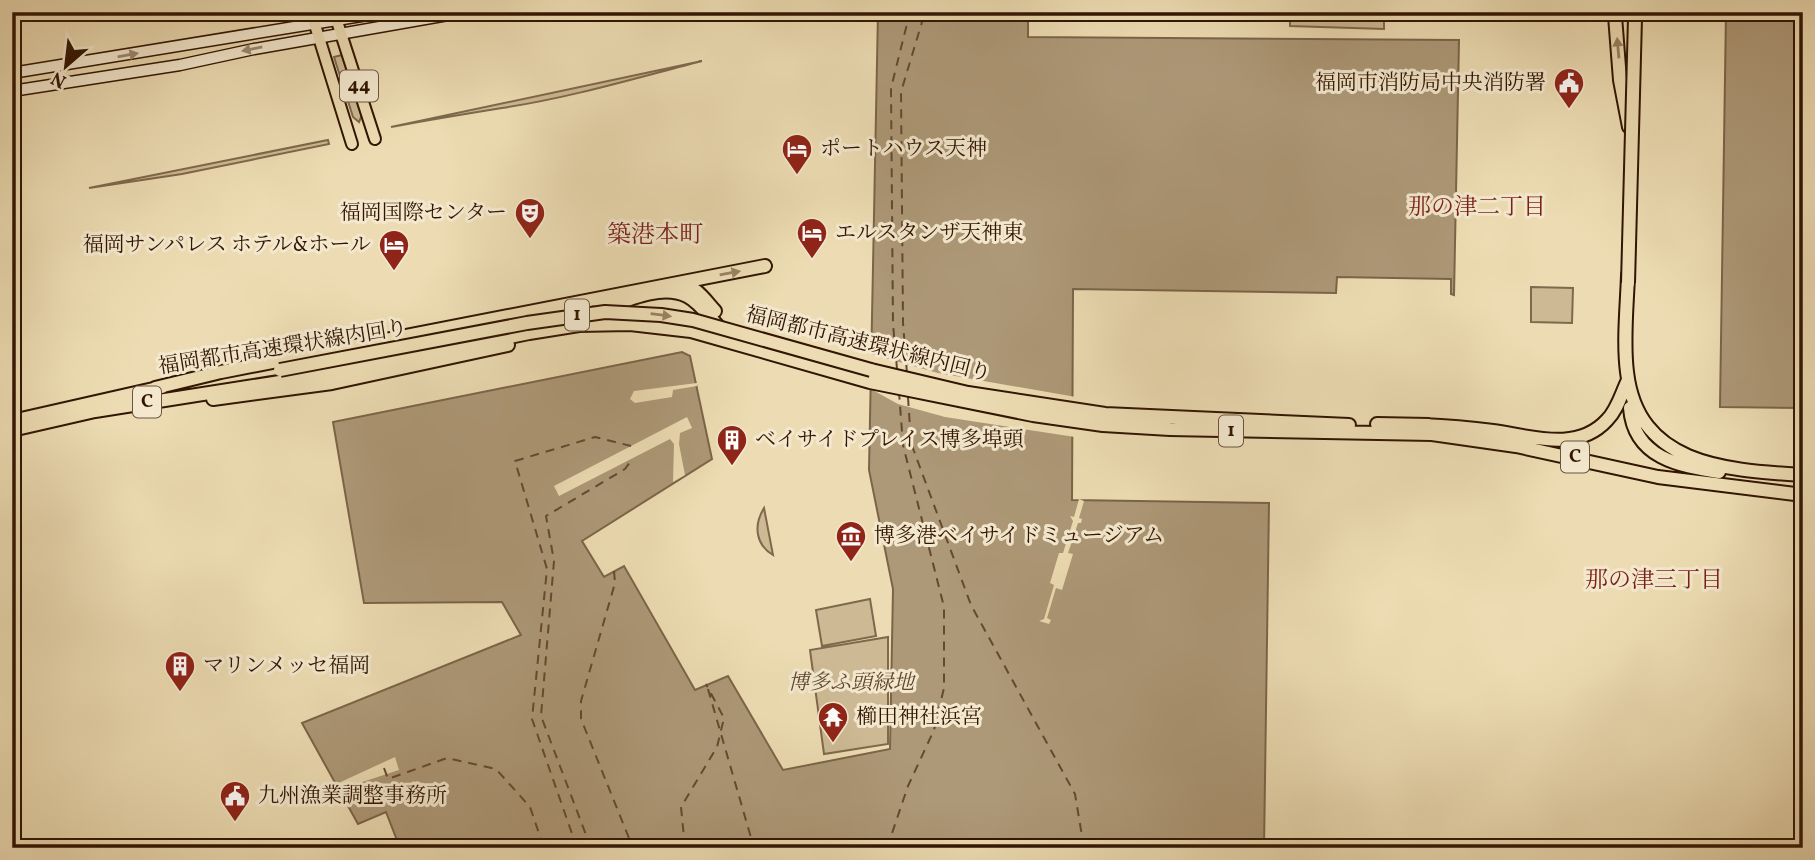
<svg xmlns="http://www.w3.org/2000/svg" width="1815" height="860" font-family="Vollkorn,'Noto Serif JP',serif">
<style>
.green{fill:#cdba95;stroke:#7f684c;stroke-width:2}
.water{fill:#ad9877;stroke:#7b6448;stroke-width:2}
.pier{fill:#eddcb3}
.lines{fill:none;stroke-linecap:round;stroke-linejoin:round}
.ferry{stroke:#634931;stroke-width:2;stroke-dasharray:9 7;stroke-linecap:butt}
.secondary-casing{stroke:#311502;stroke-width:13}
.primary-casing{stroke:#311502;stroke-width:14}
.highway-casing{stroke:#311502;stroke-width:16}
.secondary{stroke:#f3e8ce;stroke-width:10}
.primary{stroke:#eddcb3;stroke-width:10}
.highway{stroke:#eddcb3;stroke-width:12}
.highway-bridge-casing{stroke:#311502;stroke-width:16;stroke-linecap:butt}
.highway-bridge{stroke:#eddcb3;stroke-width:12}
.oneway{fill:#988263}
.oneway2{fill:#9c8972}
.labels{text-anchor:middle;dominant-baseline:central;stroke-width:6;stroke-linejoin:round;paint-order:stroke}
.shield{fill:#f3e8ce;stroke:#6b543f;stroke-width:2}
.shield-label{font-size:19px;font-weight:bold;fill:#311502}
.poi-label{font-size:21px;fill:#311502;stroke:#f3e8ce;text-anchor:start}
.street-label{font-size:21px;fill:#311502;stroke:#f3e8ce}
.park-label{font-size:21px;font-style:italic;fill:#60472e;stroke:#f3e8ce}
.neighbourhood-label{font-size:23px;fill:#7a1f14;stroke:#f3e8ce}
.quarter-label{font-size:24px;fill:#7a1f14;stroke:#f3e8ce}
</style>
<rect width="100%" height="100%" fill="#eddcb3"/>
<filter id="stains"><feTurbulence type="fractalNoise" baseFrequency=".00286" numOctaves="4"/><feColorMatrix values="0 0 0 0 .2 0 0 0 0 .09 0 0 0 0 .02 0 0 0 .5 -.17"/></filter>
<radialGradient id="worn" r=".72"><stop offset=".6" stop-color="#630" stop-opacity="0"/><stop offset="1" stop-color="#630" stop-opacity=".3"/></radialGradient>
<path class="green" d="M 1290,12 L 1384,12 L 1384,29 L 1290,26 Z
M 342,55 L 362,115 L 359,122 L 353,117 L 334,57 Z
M 702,61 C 636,78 569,98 502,108 C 465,114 428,120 391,127 Z
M 328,140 L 329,144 L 182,174 L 89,188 Z
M 1531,287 L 1573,288 L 1572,323 L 1531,322 Z
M 764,508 L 773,555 C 756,545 753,526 764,508 Z
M 870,599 L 876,636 L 822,646 L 816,610 Z
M 888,637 L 888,744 L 824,754 L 810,650 Z"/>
<path class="water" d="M 878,12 L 1028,12 L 1028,37 L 1459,40 L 1454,295 L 1451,294 L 1451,279 L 1337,277 L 1336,293 L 1073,289 L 1072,500 L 1269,503 L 1264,848 L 400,848 L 386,812 L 358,824 L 302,723 L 521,635 L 502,602 L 364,603 L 333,422 L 682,352 L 690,356 L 712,459 L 582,541 L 604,577 L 624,566 L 695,690 L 728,676 L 783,770 L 890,749 L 893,589 L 869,470 Z
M 1726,12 L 1803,12 L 1803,408 L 1720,407 Z"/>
<path class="pier" d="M 867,353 L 938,373 L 1076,397 L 1075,437 L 945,417 L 898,404 L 867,387 Z
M 697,383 L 697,386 L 673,390 L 672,397 L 635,403 L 630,399 L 634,391 Z
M 687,417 L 692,428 L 680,433 L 679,444 L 685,475 L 673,482 L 674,444 L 670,439 L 559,496 L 554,486 Z
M 1079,499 L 1084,501 L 1079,518 L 1082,519 L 1081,523 L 1078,523 L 1068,553 L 1073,554 L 1062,590 L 1056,588 L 1047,618 L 1051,620 L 1049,624 L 1039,621 L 1044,619 L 1054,585 L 1050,583 L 1059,553 L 1063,553 L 1073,521 L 1070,516 L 1074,517 Z
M 395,757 L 399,770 L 335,791 L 332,786 Z"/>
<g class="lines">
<path class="ferry" d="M 897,369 L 893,324 L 891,88 L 910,12
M 907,374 L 903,323 L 901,92 L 925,12
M 908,397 L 911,443 L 971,605 L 1075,794 L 1084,848
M 614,571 L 615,583 L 581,701 L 581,719 L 633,848
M 708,689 L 754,848
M 384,768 L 388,779 L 447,758 L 496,769 L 530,807 L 544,848
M 577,848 L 532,719 L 547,569 L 515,461 L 595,437 L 631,446
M 591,848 L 541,716 L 554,561 L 546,516 L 625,469 L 633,458
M 685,848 L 681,807 L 717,747 L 724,718 L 706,684
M 887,848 L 908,786 L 934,730 L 944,688 L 944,607 L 903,445 L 899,392"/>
<g class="secondary-casing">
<path id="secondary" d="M 12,73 L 386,12
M 12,91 L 180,65 L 254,49 L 465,12"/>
</g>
<g class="primary-casing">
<path id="primary" d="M 311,12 L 352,144
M 334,12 L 375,139"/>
</g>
<g class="highway-casing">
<path id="highway" d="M 1615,16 L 1620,80 L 1629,127
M 1628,275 C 1627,306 1623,341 1627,372 C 1638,466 1726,470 1803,475
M 678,284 C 696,285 704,299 715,311
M 597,311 C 623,302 660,283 687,296 C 702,304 711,320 722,330
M 871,370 L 968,393 L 1105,414 L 1349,425
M 155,388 L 221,372 L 765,266
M 213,399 L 332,383 L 508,345
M 1630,408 C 1634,458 1679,466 1719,472
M 12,421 L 162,387
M 1377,424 L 1429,425
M 1423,425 C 1446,426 1470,428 1493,431 C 1530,436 1577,453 1607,420 C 1617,410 1621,395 1627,382
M 12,430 L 95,411 L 330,374 L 529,333 L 579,325 L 630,324 L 691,331 L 870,382 L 1033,415 L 1103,425 L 1170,429 L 1432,434 L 1516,446 L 1658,477 L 1803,495"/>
</g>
<use href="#secondary" class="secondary"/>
<use href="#primary" class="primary"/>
<use href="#highway" class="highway"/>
<g class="highway-bridge-casing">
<path id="highway-bridge" d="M 1628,283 L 1635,18
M 280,370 L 527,323 L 605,312 L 661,315 L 693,320 L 871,370"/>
</g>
<use href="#highway-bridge" class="highway-bridge"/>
</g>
<defs><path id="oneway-solid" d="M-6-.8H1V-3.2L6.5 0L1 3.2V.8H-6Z" transform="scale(1.75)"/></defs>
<g class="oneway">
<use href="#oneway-solid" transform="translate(1618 48) rotate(-95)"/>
<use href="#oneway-solid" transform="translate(730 273) rotate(-10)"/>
<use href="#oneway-solid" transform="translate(661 315) rotate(7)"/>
</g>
<g class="oneway2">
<use href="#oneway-solid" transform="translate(252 49) rotate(168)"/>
<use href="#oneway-solid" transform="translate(128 55) rotate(-10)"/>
</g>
<defs>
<g id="civic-pin" transform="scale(1.575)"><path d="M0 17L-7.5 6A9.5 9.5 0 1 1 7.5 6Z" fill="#8f2418" stroke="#f3e8ce"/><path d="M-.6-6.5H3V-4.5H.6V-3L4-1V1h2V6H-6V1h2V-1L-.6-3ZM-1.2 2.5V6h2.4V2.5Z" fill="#fff"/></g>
<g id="hotel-pin" transform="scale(1.575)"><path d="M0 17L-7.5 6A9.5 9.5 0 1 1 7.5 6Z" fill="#8f2418" stroke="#f3e8ce"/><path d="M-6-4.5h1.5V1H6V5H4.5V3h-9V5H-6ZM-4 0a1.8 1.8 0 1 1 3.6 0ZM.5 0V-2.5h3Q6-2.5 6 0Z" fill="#fff"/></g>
<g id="theatre-pin" transform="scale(1.575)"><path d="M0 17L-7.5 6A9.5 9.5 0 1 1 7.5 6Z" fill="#8f2418" stroke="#f3e8ce"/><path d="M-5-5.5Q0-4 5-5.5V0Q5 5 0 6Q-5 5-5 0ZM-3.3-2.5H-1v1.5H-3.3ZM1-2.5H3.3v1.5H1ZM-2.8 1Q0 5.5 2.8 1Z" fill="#fff"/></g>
<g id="building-pin" transform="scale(1.575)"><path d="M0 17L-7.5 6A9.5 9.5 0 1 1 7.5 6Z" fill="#8f2418" stroke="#f3e8ce"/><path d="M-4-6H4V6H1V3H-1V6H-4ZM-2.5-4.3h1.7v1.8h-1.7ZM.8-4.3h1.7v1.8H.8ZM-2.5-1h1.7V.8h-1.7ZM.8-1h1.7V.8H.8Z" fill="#fff"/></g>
<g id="museum-pin" transform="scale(1.575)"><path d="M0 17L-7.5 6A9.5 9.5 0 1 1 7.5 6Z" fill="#8f2418" stroke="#f3e8ce"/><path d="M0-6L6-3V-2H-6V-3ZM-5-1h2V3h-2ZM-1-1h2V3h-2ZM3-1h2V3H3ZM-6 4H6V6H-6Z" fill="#fff"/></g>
<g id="temple-pin" transform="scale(1.575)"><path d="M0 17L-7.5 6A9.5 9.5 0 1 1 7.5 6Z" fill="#8f2418" stroke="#f3e8ce"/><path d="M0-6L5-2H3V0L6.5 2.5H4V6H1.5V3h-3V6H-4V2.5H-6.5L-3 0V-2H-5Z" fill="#fff"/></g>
</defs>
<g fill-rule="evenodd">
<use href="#civic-pin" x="1569" y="83"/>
<use href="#hotel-pin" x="797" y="149"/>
<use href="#theatre-pin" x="530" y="213"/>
<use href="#hotel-pin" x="812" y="233"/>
<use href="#hotel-pin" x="394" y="245"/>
<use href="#building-pin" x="732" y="440"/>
<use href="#museum-pin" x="851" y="536"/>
<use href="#building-pin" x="180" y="666"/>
<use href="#temple-pin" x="833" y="717"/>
<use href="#civic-pin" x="235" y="796"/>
</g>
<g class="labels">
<g class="shield">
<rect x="340" y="70.5" width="38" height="31" rx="5"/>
<rect x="565" y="299.5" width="24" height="31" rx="5"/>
<rect x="133" y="386.5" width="28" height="31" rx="5"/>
<rect x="1219" y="415.5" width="24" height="31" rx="5"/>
<rect x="1561" y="441.5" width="28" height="31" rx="5"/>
</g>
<g class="shield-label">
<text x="359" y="86">44</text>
<text x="577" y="315">1</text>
<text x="147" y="402">C</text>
<text x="1231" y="431">1</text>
<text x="1575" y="457">C</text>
</g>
<g class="poi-label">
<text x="1546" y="83" text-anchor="end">福岡市消防局中央消防署</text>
<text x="820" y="149">ポートハウス天神</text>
<text x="507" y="213" text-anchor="end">福岡国際センター</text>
<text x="835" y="233">エルスタンザ天神東</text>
<text x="371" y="245" text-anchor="end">福岡サンパレス ホテル&amp;ホール</text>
<text x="755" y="440">ベイサイドプレイス博多埠頭</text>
<text x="874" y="536">博多港ベイサイドミュージアム</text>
<text x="203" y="666">マリンメッセ福岡</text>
<text x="856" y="717">櫛田神社浜宮</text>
<text x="258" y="796">九州漁業調整事務所</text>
</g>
<g class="street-label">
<text transform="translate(868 345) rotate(14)">福岡都市高速環状線内回り</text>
<text transform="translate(283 348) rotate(-9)">福岡都市高速環状線内回り</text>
</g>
<g class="park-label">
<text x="851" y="683">博多ふ頭緑地</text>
</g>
<g class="neighbourhood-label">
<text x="1477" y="208">那の津二丁目</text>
<text x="1654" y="581">那の津三丁目</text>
</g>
<g class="quarter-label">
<text x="655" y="236">築港本町</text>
</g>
</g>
<rect width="1815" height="860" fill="none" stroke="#eddcb3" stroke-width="42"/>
<rect x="14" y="14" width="1787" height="832" fill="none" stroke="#311502" stroke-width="3.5"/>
<rect x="21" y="21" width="1773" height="818" fill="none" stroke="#311502" stroke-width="2"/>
<g transform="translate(66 66) rotate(208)" stroke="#f3e8ce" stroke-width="5" paint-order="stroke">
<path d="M0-5L12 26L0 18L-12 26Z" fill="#311502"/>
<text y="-10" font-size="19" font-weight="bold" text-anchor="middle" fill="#311502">N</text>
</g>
<rect width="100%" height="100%" filter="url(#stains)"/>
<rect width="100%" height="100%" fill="url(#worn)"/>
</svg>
